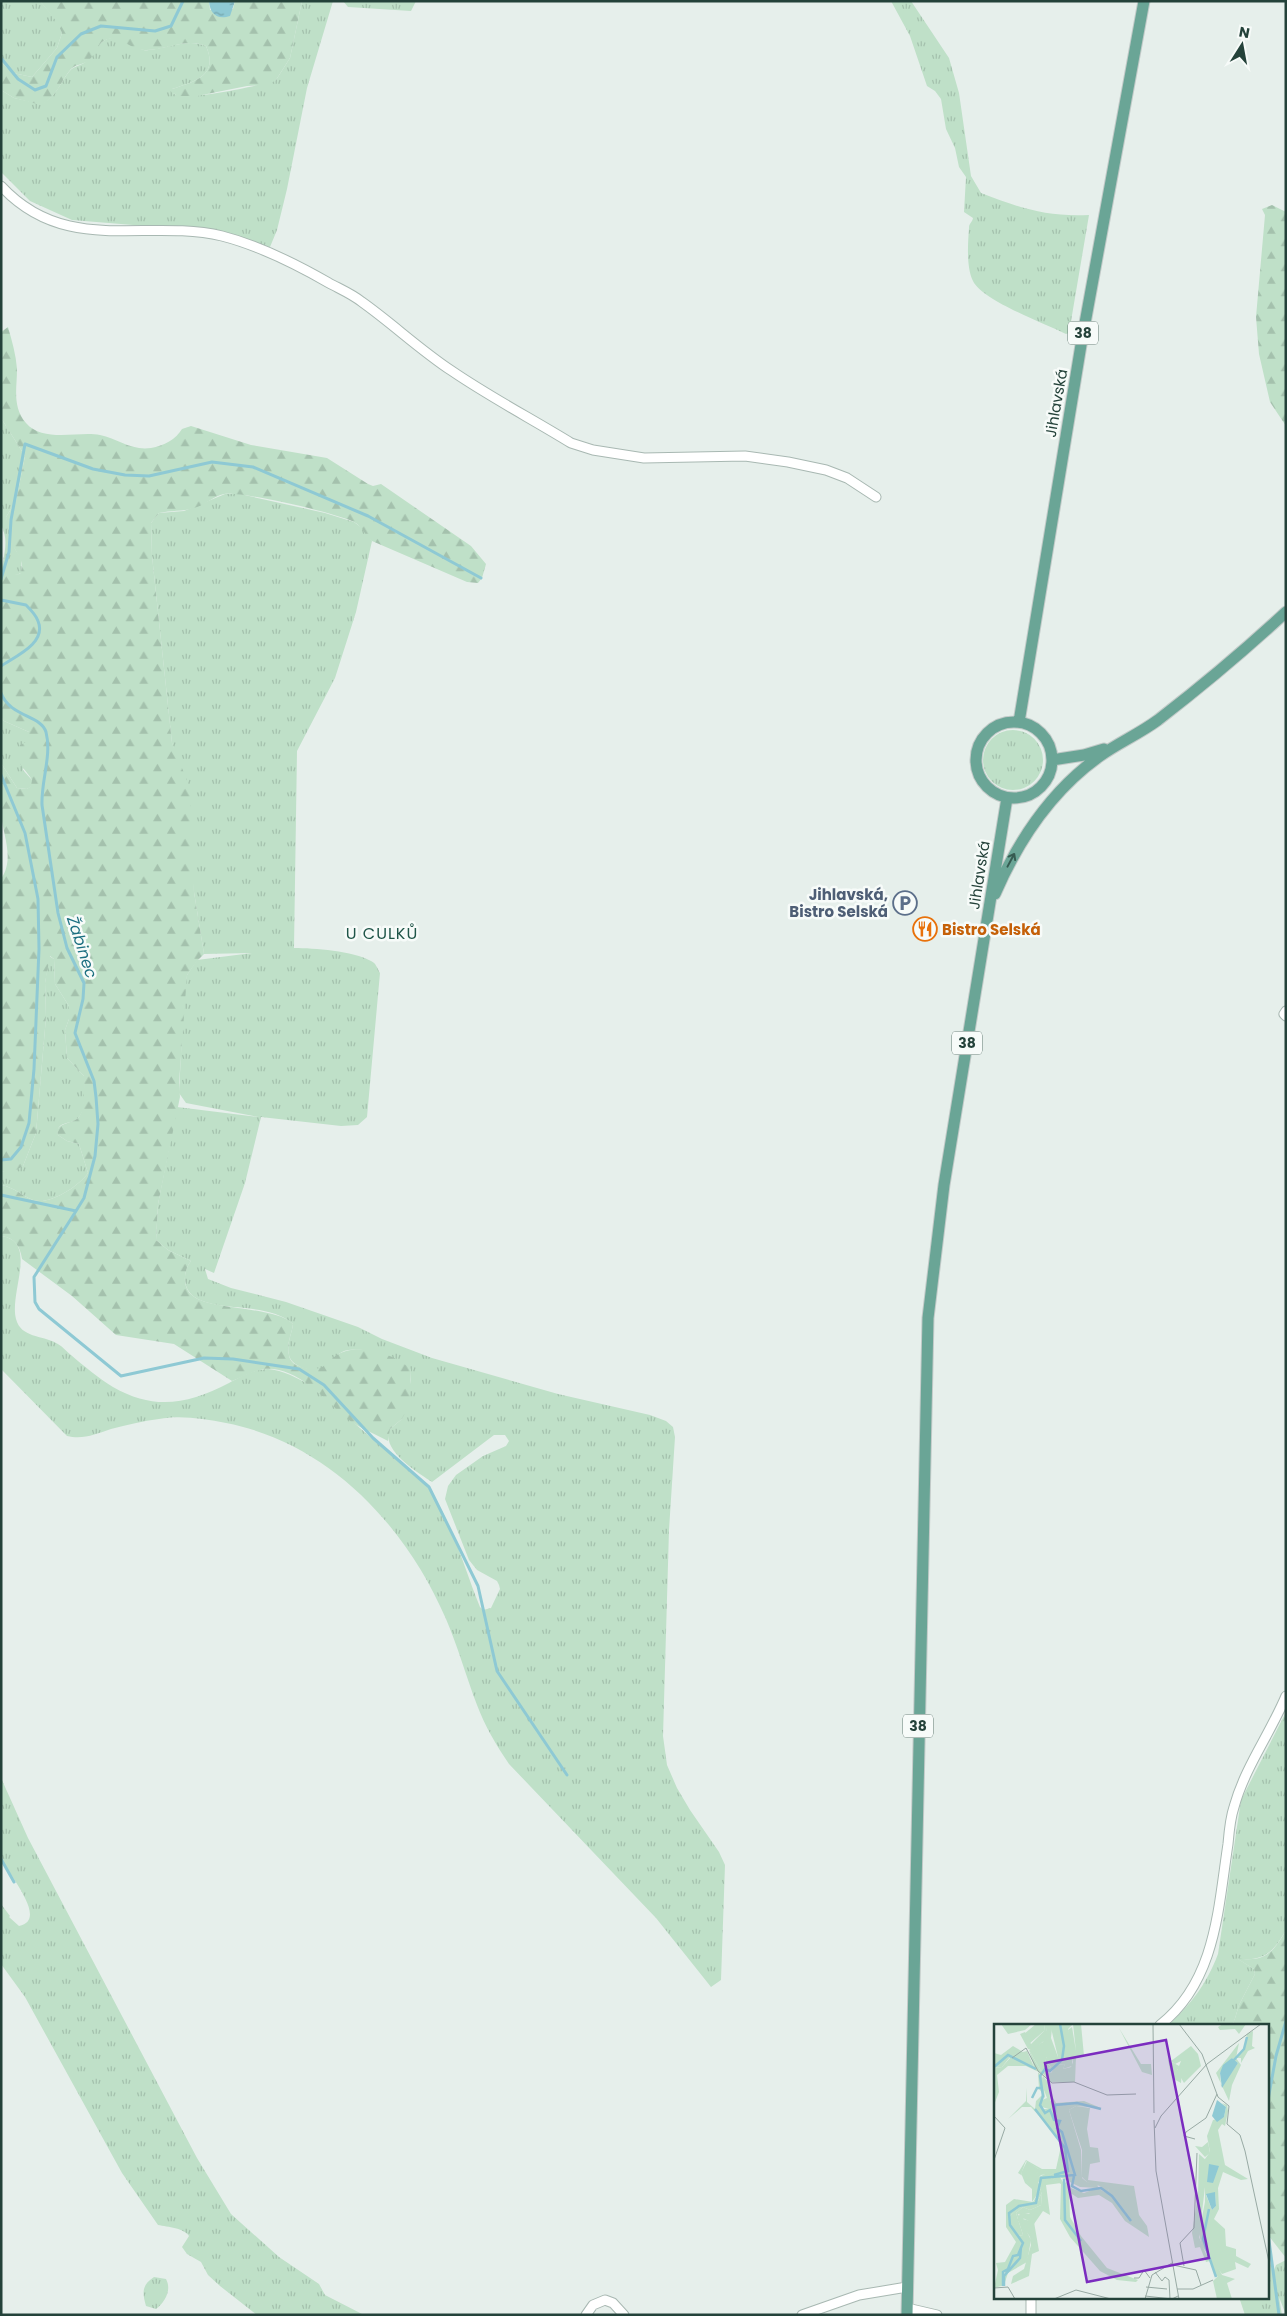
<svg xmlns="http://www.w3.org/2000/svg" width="1287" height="2316" font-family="Poppins,sans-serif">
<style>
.grass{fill:url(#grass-tufts)}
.forest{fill:url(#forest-firs)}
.water{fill:url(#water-ripples)}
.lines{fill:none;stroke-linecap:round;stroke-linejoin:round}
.stream{stroke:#8ec9d4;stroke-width:3}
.minor-casing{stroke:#a8b8b2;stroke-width:11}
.major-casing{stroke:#c2cac8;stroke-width:13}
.minor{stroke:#fff;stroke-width:9}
.major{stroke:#6aa596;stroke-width:11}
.oneway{stroke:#365b51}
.labels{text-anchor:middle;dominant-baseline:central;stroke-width:5;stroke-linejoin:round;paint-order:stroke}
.shield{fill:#f7fbf9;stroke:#637a73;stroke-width:1}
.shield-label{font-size:14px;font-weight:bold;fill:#24423a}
.street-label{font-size:15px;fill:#24423a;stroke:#f7fbf9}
.service-label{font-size:15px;font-weight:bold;fill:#4e5e75;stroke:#f7fbf9;text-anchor:end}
.food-label{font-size:15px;font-weight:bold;fill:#c56008;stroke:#f7fbf9;text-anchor:start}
.neighbourhood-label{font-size:16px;letter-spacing:1px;fill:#1f5548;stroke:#f7fbf9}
.water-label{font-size:16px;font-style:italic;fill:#1c6f80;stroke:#f7fbf9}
.inset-river{fill:none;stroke:#8ec9d4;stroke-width:2.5}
.inset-road{fill:none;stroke:#98aaa4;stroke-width:1}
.view{fill:#7b2cbf;fill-opacity:0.15;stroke:#7b2cbf;stroke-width:2.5}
.inset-edge{fill:none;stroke:#24423a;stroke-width:2.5}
</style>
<defs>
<pattern id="grass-tufts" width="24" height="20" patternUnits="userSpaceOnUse" patternTransform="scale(1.25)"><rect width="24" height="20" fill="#bfe0c8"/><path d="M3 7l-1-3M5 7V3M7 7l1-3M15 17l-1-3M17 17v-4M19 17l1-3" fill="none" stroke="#a4c1ad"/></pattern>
<pattern id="forest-firs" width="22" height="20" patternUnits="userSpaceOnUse" patternTransform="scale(1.25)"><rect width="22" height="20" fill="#bfe0c8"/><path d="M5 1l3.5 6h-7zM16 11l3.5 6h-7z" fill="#a4c1ad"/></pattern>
<pattern id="water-ripples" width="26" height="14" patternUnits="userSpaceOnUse" patternTransform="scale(1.25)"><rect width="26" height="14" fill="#8ec9d4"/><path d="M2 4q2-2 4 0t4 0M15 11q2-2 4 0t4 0" fill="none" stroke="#74a5ad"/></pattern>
</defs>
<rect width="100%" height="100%" fill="#e6efeb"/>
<path class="grass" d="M 1,1 L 40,1 L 58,22 L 62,33 L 57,48 L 32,77 L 13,73 L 1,62 Z
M 302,1 L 333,1 L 307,88 L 287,189 L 277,230 L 270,247 L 266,248 L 194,230 L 72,220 L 30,201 L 1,172 L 1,90 L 14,98 L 41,104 C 56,97 59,85 68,73 C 73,66 77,67 84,63 C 94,57 97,40 111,38 C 126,35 134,52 150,50 C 167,48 189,38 206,46 C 219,76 195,81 172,89 L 174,94 C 188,101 259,86 276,80 L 290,58 Z
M 343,1 L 416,1 L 411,11 L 348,7 Z
M 891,1 L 911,1 L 949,58 L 959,93 L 971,176 L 981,193 C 1020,208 1046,217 1089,215 L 1069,333 L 1066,334 C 1045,324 982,300 973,281 C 966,267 968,243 969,228 C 969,223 972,223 973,218 L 964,212 L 966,177 L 959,167 L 955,148 L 946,129 L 941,99 L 935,91 L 927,86 L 910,36 Z
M 1,418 L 25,456 L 16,501 L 6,517 L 15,549 L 21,558 L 22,573 L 1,579 C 1,560 11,543 1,525 Z
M 225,494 L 240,494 L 325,513 L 354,522 L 362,528 L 372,541 L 356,612 L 335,678 L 297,751 L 294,948 C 314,948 353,951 371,961 C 376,963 377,968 380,973 L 367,1117 L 358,1125 L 341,1126 L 261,1117 L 245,1183 L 214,1273 L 205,1269 L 208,1279 L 231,1288 L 286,1302 L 358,1327 L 382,1339 L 432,1358 L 558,1394 L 650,1415 L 666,1421 L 673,1427 L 675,1437 L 669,1530 L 663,1736 L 667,1765 L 677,1788 L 690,1810 L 719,1852 L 725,1865 L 721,1980 L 711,1987 L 656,1918 L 509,1764 C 496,1745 485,1726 477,1705 C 466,1676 458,1647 446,1619 C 406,1526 329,1443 226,1423 C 204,1419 181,1415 159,1419 C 143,1421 127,1425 111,1429 C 96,1434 83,1440 67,1436 L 1,1369 L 1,1236 C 39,1241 9,1292 16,1319 C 21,1338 42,1335 56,1343 C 61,1345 66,1351 71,1355 C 84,1366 98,1378 113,1387 C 155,1411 188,1404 229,1383 C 240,1377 254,1369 268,1369 C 283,1370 297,1378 310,1385 L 425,1484 C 451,1517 464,1568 480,1607 L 483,1610 L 491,1608 L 500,1589 L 499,1585 L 497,1581 L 477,1570 L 469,1560 L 445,1499 L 448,1486 L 456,1475 L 483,1456 L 506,1446 L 509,1441 L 505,1435 L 494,1435 L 432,1482 C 417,1472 380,1450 390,1429 L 402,1419 L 411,1380 L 411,1370 C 398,1357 359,1344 342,1352 C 334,1356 329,1366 321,1369 C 310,1372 291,1366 289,1355 C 286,1344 292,1334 293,1324 C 268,1301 215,1313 193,1296 C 182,1287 183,1271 191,1261 L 168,1250 L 156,1240 L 158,1204 L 177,1107 L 259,1117 L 186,1103 L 179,1093 L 184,994 L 187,975 L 197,960 L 252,953 L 204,954 L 194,892 L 179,766 L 172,743 L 152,556 L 151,523 L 159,513 L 184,511 Z
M 1,717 L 4,721 L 29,732 L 30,736 L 23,770 L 32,780 L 32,786 L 27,789 L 17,788 L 1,763 Z
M983 760a30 30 0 1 1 60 0a30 30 0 1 1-60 0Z
M 49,956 L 54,959 L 55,984 L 69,1006 L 69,1019 L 65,1030 L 67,1058 L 84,1076 C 84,1087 87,1112 77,1119 C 69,1125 56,1121 58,1135 L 67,1141 L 79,1144 L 88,1173 C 79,1186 49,1206 33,1200 C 22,1196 14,1187 1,1185 L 1,1172 L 23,1166 L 36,1133 L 46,1017 L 45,983 Z
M 1286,1712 L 1286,1930 C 1273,1953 1264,1961 1238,1959 L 1254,1969 L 1255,1974 L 1239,2005 L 1233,2025 L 1169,2025 C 1193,2001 1206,1985 1218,1954 L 1241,1800 Z
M 1,1778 L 28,1838 L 197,2158 L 231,2214 L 279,2257 L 319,2284 L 325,2295 L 364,2315 L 257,2315 L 220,2286 L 208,2275 L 201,2262 L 187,2254 L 182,2247 L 189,2236 C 184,2228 168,2227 158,2225 L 122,2173 L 25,1997 L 1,1964 L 1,1904 L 10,1916 L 9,1917 L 19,1926 C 51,1919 3,1870 1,1855 C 0,1832 1,1802 1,1778 Z
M 1268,2255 L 1273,2273 L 1276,2265 L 1286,2260 L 1286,2315 L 1279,2297 L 1282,2315 L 1245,2315 L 1239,2297 L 1268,2297 Z
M 154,2277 L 166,2279 C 172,2290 165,2302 156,2309 L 146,2306 C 142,2292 142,2285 154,2277 Z"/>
<path class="forest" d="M 40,1 L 209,1 L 210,10 L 233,9 L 235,1 L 302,1 L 290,58 L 276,80 L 268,85 L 247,86 L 197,96 L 178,96 L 171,92 L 172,89 C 195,81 219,76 206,46 C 186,37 165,51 144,50 C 128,50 119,30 102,42 C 96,48 95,55 88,61 C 82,65 76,64 71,69 C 60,82 57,97 41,105 L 14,98 L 1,90 L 1,62 L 13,73 L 32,77 L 57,48 L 62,33 L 57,22 Z
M 1272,205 L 1286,212 L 1286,426 L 1270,402 L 1259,354 L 1256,317 L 1265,215 L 1262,209 Z
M 8,327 C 12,341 16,355 17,369 C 17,389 12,406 26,423 C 43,443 78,431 100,435 C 118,439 132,451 151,448 C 164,446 176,439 182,429 L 191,426 L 251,445 L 327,458 L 368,484 L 373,486 L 381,484 L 471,546 L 486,564 L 482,578 L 478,583 L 467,582 L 372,541 C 365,536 363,527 354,522 C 336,513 242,491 224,494 C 214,496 206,504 197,507 C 184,512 172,510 159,513 L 151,523 L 152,556 L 172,743 L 190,788 L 194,892 L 204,954 L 197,961 L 187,975 L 179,1083 L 180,1097 L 158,1204 L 156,1240 L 168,1250 L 191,1261 C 183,1271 182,1288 193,1296 C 212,1310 262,1306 288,1320 L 293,1324 C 292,1334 286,1344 289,1355 C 290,1362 295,1365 302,1367 C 329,1375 326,1356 346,1351 C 367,1345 395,1355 411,1369 L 410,1398 L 407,1409 L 402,1419 L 390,1429 L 388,1441 C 373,1433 354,1426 342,1414 C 321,1396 295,1366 264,1369 C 253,1371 243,1377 232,1381 L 174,1344 L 116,1335 L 72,1296 L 22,1259 C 20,1246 15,1238 1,1236 L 1,1185 C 14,1187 22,1196 33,1200 C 49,1206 79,1186 88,1173 L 79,1144 L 67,1141 L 58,1135 L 57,1130 C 62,1122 71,1124 78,1118 C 85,1112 84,1086 84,1076 L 67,1058 L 65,1030 L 69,1019 L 69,1006 L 55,984 L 54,959 L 50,956 L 45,983 L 46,1017 L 36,1133 L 23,1166 L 16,1170 L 1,1172 L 1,879 C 15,859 3,835 1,814 C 0,798 1,780 1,763 L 17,788 L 27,789 L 31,786 L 32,780 C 23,765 15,766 20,745 L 28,741 L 29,732 L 4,721 L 1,717 L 1,579 L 6,575 L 20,574 C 27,563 15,552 11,541 C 8,533 7,525 6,517 L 16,501 L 25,456 L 1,418 L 1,332 Z
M 1286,1930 L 1286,2258 L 1268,2235 L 1268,2025 L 1233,2025 L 1239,2005 L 1255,1974 L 1254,1969 L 1236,1958 C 1263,1963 1273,1954 1286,1930 Z"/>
<path class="water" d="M 209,1 L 235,1 L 230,16 C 217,20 210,14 209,1 Z"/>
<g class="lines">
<path class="stream" d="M 1,58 L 18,79 L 35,90 L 46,86 L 57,57 L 81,34 L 101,26 L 155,31 L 171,26 L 183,1
M 1,579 L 9,552 L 11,520 L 25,444 L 93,469 L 125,475 L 149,476 L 212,462 L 253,467 L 368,516 L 481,578
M 1,600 L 26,605 C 30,609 36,615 38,621 C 47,643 16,656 1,666
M 1,693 C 10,717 41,715 46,732 C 52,756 41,780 42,805 L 58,913 L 67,948 L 84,983 L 83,999 L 75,1033 L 94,1081 L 96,1097 L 98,1124 L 95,1156 L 84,1198 L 76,1211 L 1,1195
M 1,775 L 25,833 L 38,899 L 39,949 L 34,1069 L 29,1123 L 21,1147 L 11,1159 L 1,1160
M 76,1211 L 34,1277 L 35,1302 L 39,1309 L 121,1376 L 204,1358 L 233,1359 L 299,1369 L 324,1385 L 373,1438 L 429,1487 L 478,1586 L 497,1671 L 567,1775
M 1,1859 L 14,1882
M 1268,2100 L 1276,2056 L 1286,2021
M 1268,2233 L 1279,2315"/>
<g class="minor-casing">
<path id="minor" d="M 1,186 C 66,256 145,218 222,236 C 261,246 296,264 329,283 C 340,289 352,294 362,302 C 393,324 420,350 452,371 C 490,397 532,419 571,443 L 593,450 L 644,458 L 745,456 L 788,462 L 826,470 L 847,478 L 876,497
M 1286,1011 L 1284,1014 L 1286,1016
M 1160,2025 C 1216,1981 1218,1909 1228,1844 C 1229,1832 1230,1819 1234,1807 C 1245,1767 1270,1734 1286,1696
M 1031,2297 L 1031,2315
M 907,2308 L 937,2315
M 586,2315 L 593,2305 L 605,2300 L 613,2303 L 624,2315
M 802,2315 L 859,2295 L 907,2287"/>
</g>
<g class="major-casing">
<path id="major" d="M976 760a38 38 0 1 1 76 0a38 38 0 1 1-76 0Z
M 1019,722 L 1081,345 L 1144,1
M 1052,760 L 1084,755 L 1104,749
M 995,894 C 1018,841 1052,790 1100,756 C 1118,743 1139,734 1158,720 C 1202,686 1245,650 1286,612
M 907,2315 L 928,1318 L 944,1185 L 1007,798"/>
</g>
<use href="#minor" class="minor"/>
<use href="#major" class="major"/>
</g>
<defs><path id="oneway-shaft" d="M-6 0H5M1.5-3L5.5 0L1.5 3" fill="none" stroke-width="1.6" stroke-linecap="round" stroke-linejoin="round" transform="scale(1.25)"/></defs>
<use class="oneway" href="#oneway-shaft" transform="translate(1011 860) rotate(-62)"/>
<defs>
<g id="parking-ring" transform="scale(1.25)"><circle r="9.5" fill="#f7fbf9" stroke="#5c6f8a" stroke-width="1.5"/><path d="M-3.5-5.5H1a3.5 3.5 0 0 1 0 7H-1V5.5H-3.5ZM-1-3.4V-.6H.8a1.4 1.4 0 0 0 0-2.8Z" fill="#5c6f8a"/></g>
<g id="restaurant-ring" transform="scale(1.25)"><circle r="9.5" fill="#f7fbf9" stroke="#e8710a" stroke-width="1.5"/><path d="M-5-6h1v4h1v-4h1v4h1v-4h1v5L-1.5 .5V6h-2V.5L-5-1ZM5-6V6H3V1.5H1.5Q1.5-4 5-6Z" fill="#e8710a"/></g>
</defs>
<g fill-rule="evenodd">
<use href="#parking-ring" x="905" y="903"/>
<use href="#restaurant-ring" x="925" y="929"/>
</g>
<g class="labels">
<g class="shield">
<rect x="1068" y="321.5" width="30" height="23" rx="4"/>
<rect x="952" y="1031.5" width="30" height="23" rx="4"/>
<rect x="903" y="1714.5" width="30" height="23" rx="4"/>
</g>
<g class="shield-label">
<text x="1083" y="333">38</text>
<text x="967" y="1043">38</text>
<text x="918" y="1726">38</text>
</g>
<g class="street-label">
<text transform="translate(1056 403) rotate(-80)">Jihlavská</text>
<text transform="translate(979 875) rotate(-81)">Jihlavská</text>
</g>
<g class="service-label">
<text x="888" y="894">Jihlavská,<tspan x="888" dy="17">Bistro Selská</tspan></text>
</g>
<g class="food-label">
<text x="942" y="929">Bistro Selská</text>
</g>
<g class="neighbourhood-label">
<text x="382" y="933">U CULKŮ</text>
</g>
<g class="water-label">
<text transform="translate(82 947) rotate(72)">Žabinec</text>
</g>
</g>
<g transform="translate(994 2024)">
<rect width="275" height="275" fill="#e6efeb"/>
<path d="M 7,0 L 38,0 L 31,6 L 14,10 ZM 42,0 L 51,0 L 50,7 L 35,20 L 30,10 ZM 79,0 L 87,0 L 90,32 L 82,33 L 81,58 L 57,58 L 49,50 L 51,48 L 57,49 L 62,41 L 71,40 L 69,45 L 77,43 L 79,38 L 74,6 L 78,3 L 82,27 ZM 53,4 L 58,4 L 57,14 L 64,33 L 58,35 L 53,33 L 51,37 L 57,43 L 47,47 L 35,26 L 49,18 ZM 125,4 L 147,40 L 157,40 L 158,51 L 148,48 ZM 259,7 L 258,22 L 261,24 L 254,27 L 247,39 L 247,34 L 242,34 L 250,26 L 253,10 ZM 19,22 L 29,28 L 33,27 L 40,43 L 16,33 L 8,43 L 0,44 L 0,29 L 7,31 ZM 197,22 L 204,30 L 207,42 L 190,59 L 183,47 L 187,37 L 181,40 L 177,37 ZM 49,52 L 55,59 L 56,76 L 61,82 L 63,93 L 61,94 L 58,86 L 48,83 L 48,76 L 53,74 L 47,58 ZM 82,82 L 96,84 L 93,105 L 96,123 L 104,124 L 106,138 L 96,140 L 94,156 L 140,162 L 145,191 L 153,202 L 155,213 L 131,197 L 118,179 L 105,171 L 84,174 L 75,168 L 76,193 L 87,212 L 113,244 L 144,256 L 142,258 L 123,256 L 106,247 L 76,213 L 66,195 L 67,160 L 55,153 L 66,153 L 70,160 L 75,156 L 77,164 L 90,169 L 103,164 L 113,169 L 115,165 L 93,158 L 88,153 L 88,126 L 75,86 ZM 47,87 L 51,90 L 56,88 L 68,114 L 58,105 L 57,98 L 50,96 ZM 214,118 L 216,129 L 211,133 L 201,122 L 208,123 ZM 205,130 L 214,138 L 205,213 L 212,230 L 220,235 L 228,251 L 241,255 L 233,259 L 238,275 L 223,275 L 219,257 L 224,252 L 222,253 L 216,237 L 212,238 L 206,223 L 201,224 L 198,209 L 204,171 ZM 33,137 L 46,146 L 37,157 L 53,149 L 60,149 L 44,158 L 47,165 L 38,178 L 38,165 L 31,159 L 27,149 ZM 48,168 L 47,181 L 36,186 L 29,183 L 22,189 L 29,211 L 24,212 L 15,199 L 16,192 L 26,183 L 44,177 ZM 26,188 L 36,190 L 29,195 L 40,198 L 45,227 L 38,230 L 35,252 L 17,260 L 19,252 L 30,245 L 37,221 L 36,213 L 24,196 Z" fill="#bfe0c8"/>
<path d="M 51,0 L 79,0 L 74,5 L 79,23 L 78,42 L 69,45 L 71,40 L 62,41 L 56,49 L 49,50 L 32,42 L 14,42 L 3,51 L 5,68 L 0,81 L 0,44 L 8,43 L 16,34 L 14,32 L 40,43 L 35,26 L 47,47 L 57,43 L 51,36 L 53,33 L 64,33 L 57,4 L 53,4 L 51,16 L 39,26 L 34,25 L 26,10 L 31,8 L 37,20 L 50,7 ZM 229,0 L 252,0 L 245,10 L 241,5 L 226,6 L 224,3 ZM 245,19 L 242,34 L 247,41 L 238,61 L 235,77 L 222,49 ZM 238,34 L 244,39 L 227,63 L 226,49 ZM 174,36 L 187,43 L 183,46 L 188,46 L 187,59 L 178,54 ZM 44,48 L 48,52 L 51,73 L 48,76 L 49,85 L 56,85 L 61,89 L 57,70 L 62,79 L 90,77 L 107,84 L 82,82 L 75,86 L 87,126 L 88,154 L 93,158 L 103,159 L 104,163 L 114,161 L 115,165 L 114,168 L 103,164 L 86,163 L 66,153 L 55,153 L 67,159 L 52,161 L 56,191 L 49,187 L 40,200 L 29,194 L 36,189 L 24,190 L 37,216 L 33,238 L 14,249 L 11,258 L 11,246 L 8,256 L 11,261 L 0,264 L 4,246 L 2,239 L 11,238 L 22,218 L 12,203 L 12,181 L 20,175 L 39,178 L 47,165 L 44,156 L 60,149 L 47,151 L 40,159 L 24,149 L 32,136 L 48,145 L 62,145 L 67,122 L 62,111 L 37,83 L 28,83 L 14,95 L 32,77 L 33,64 L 33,78 L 41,85 L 42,77 L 49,70 L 45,65 ZM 32,137 L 46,146 L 40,144 L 44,148 L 39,152 L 30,148 L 32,153 L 27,150 ZM 48,168 L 47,181 L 36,186 L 29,183 L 22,189 L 29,211 L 24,212 L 15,199 L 16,192 L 28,182 L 43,179 ZM 228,79 L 233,81 L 234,87 L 231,102 L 228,100 L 224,106 L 231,141 L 254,155 L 247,156 L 229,148 L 224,164 L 225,185 L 220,195 L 231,205 L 232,222 L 242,225 L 242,232 L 257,240 L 254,244 L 241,238 L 242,245 L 228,250 L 208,222 L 203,202 L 207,198 L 211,178 L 211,135 L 216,128 L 213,112 L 219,96 L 230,93 L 232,83 ZM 221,169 L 222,182 L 218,186 L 212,171 Z" fill="#bfe0c8" fill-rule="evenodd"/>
<path d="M 238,34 L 244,39 L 228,64 L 226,49 L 229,41 ZM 223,76 L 232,83 L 230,93 L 223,98 L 218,92 ZM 215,140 L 225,142 L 219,159 L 213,158 ZM 221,168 L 222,182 L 218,186 L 212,170 Z" fill="#8ec9d4"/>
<path class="inset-river" d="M 239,37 L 250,25 L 253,13M 0,43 L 14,31 L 42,45M 38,74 L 43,64 L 47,64M 41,85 L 71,124 L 74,147 L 60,151M 61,96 L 61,81 L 83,79 L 107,85M 80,152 L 78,162 L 87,167 L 107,164 L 118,172 L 137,197M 70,155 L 71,196 L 87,217M 215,185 L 209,215 L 222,253M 9,262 L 9,248 L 14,245 L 19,232 L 24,231 L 29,219 L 16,201 L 15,189 L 25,182 L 42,179 L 47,154 L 81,151 L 68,108 L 63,104 L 66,97 L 60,96 L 56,86 L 51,89 L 46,81 L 49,72 L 46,52 L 51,45 L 56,47 L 68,36 L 70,22 L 66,0M 10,262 L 10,252 L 26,234 L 27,223"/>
<path class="inset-road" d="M 159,0 L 160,89M 185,0 L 208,30 L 224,73 L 235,82 L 233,100 L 246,111 L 251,127 L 275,238M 18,34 L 32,24 L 44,47 L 58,59 L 80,58 L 113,71 L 142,70M 0,92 L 11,104 L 0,136M 160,96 L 162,147 L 185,275M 161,104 L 167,92 L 213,40 L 267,0M 201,115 L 190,112 L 192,108 L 212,94 L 223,70M 179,241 L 202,246 L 207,261M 190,242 L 186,219 L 200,204 L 203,129M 161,248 L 168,257 L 171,253 L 175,256 L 176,275M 140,254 L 145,254 L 150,246 L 156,254M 152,263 L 173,265M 0,264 L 14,263 L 21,275M 183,265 L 199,265 L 219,256M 151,272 L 178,275 L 184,272M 60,275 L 82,266 L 117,275M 151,275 L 158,251 L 178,239"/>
<path class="view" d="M 172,16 L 215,234 L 93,258 L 51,39 Z"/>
<rect width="275" height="275" class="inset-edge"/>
</g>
<rect width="1287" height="2316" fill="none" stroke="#24423a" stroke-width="5"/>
<g transform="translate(1242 45) rotate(11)" stroke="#f7fbf9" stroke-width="4" paint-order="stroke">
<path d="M0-4L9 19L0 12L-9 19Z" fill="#24423a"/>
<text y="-8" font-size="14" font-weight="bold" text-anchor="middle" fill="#24423a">N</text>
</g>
</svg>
